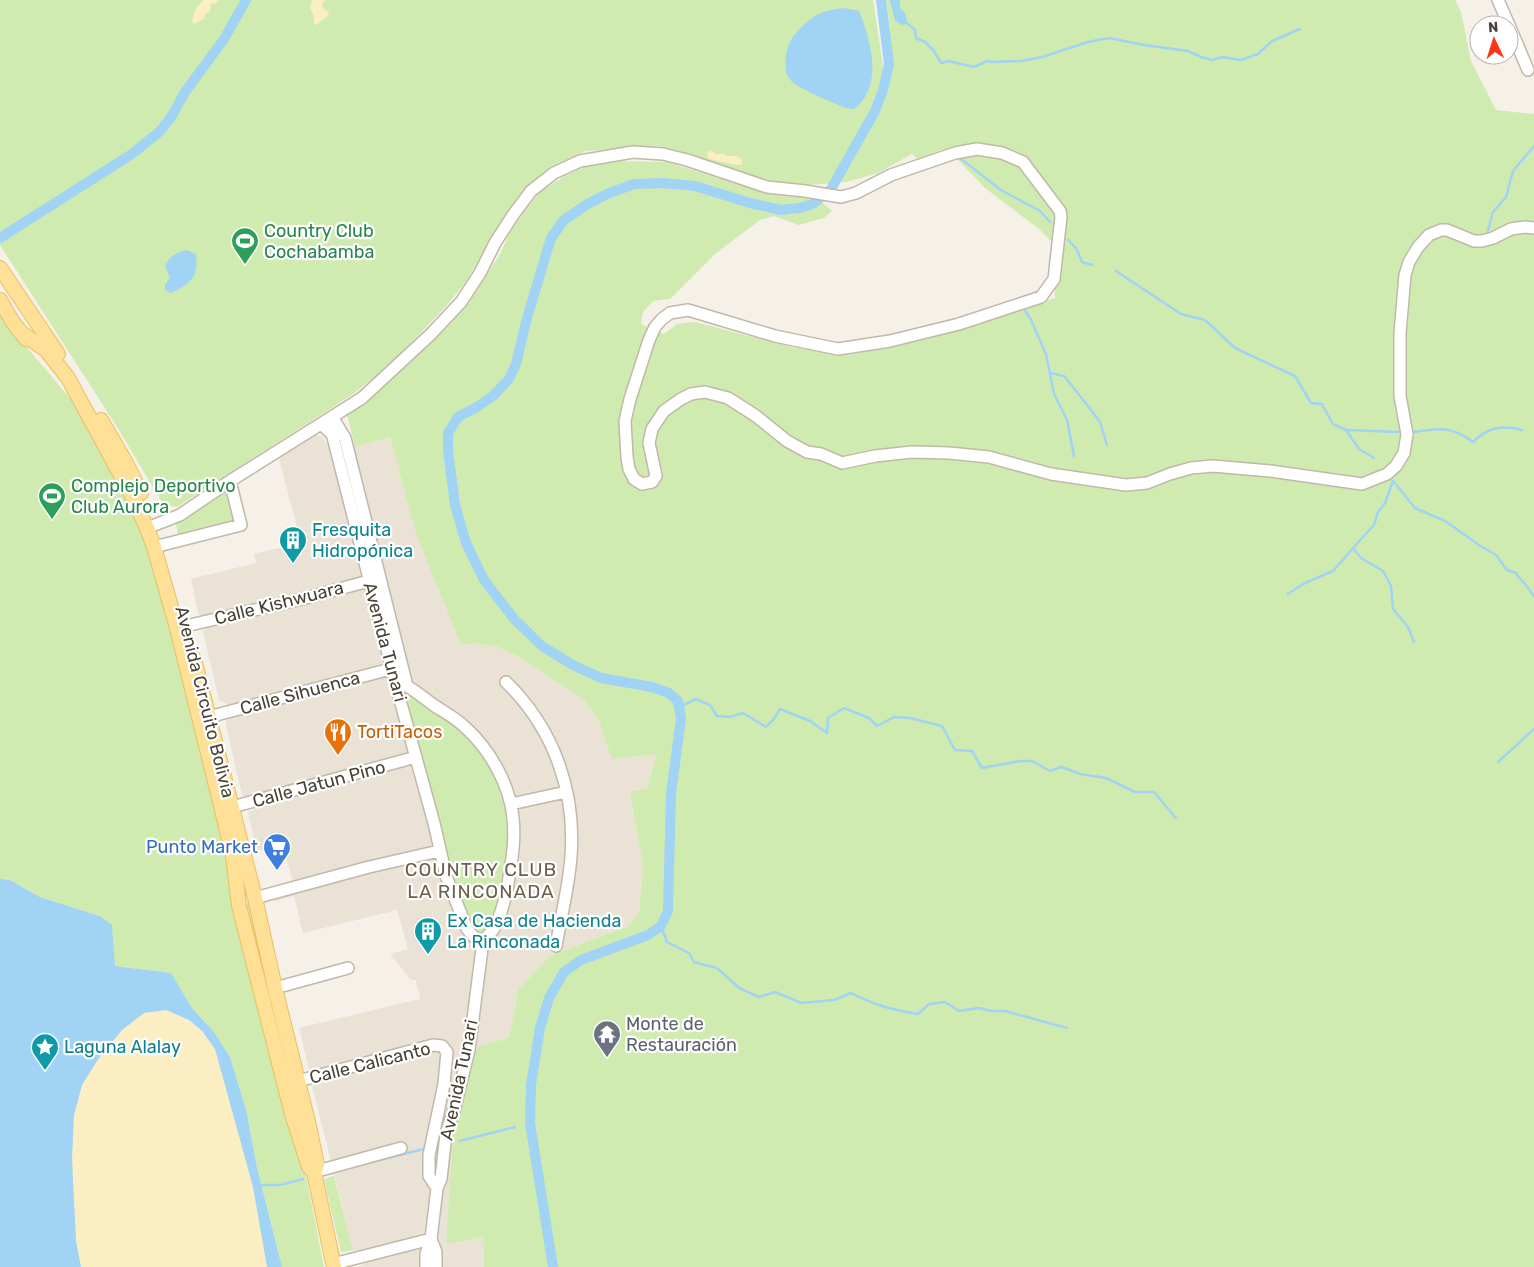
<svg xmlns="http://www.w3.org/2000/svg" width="1534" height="1267" font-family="Rubik,sans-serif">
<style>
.residential{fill:#e9e2d5}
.green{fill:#d0ebaf}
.sand{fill:#faeec2}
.water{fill:#a1d3f4}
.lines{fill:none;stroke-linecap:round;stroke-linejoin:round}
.stream{stroke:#a1d3f4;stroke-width:2.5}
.canal{stroke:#a1d3f4;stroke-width:10}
.minor-casing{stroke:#c1b8aa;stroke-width:14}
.major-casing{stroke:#e9bf61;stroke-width:16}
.minor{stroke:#fff;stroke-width:11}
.major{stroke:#ffe096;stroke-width:14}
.labels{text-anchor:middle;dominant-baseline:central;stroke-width:4.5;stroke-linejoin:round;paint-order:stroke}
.leisure-label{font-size:18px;fill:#27864d;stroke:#fff;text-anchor:start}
.culture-label{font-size:18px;fill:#0d838f;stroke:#fff;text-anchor:start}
.street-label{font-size:18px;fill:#484136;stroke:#fff}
.food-label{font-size:18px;fill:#c56008;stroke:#fff;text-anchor:start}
.shop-label{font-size:18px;fill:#366cbe;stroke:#fff;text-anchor:end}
.worship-label{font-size:18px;fill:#5b616d;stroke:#fff;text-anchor:start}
.neighbourhood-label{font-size:19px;letter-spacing:1px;fill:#6c5f4d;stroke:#fff}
</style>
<rect width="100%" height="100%" fill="#f5f0e8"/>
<path class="residential" d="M 316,435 L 321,436 L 326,443 L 352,436 L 355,447 L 390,437 L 416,534 L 461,645 L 472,643 L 498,647 L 519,657 L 583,699 L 599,720 L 606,738 L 656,753 L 647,789 L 630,793 L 643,867 L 639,913 L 636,918 L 629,926 L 551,955 L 518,990 L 509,1038 L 446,1244 L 483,1237 L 484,1267 L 359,1267 L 365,1263 L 363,1256 L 362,1252 L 354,1250 L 352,1247 L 334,1173 L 342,1171 L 339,1159 L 331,1161 L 313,1089 L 313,1084 L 320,1075 L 318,1069 L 312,1071 L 309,1069 L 299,1028 L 420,999 L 416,980 L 411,980 L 390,954 L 408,949 L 397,910 L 303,933 L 294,896 L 276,901 L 274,893 L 293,883 L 283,845 L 256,851 L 248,812 L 254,810 L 253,801 L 242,795 L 226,725 L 226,720 L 232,717 L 231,711 L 229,705 L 219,700 L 203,631 L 209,627 L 208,618 L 202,617 L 198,613 L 191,579 L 256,563 L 254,554 L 301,543 L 279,458 Z"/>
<path class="green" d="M 0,0 L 873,0 L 886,87 C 893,60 891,28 886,0 L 1455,0 L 1461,12 L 1471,61 L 1496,110 L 1534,114 L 1534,1267 L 484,1267 L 483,1237 L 446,1244 L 453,1137 L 477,1047 L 509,1038 L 518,990 L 551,955 L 629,926 L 639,912 L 643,867 L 630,792 L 647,789 L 656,754 L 612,759 L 599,720 L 583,699 L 519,657 L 498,647 L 472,643 L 461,645 L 416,534 L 390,437 L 355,447 L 348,418 L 345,414 L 366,403 L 469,302 L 499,256 L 512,228 L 539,193 L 565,176 L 583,167 L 616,161 L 667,162 L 763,192 L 814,196 L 832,211 L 824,218 L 799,225 L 774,216 L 760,220 L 715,254 L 670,299 L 653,301 L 643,312 L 641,324 L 664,334 L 677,324 L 695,322 L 791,347 L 849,355 L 938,336 L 1055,298 L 1055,286 L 1062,267 L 1053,243 L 1038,228 L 985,188 L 956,158 L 943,149 L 918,159 L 912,154 L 878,173 L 846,182 L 795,186 L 753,176 L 677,150 L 658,146 L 586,151 L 550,167 L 523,190 L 506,214 L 465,283 L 447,305 L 392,363 L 353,394 L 177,507 L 163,504 L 119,430 L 0,245 Z
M 0,310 L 18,337 L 74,403 L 121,486 L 143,535 L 180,667 L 303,1161 L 324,1267 L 282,1267 L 257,1168 L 246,1109 L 230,1057 L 214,1032 L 192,1008 L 171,973 L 115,966 L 100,916 L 40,897 L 10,880 L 0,879 Z
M 229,489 L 238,521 L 178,535 L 176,524 L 224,490 Z
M 409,693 C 426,704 443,716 459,729 C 464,732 470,736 474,741 C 514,796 520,871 485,930 C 481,932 478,932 473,930 L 448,868 L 438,821 L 406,696 Z
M 250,902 L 305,1123 L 299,1124 L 244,904 Z
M 334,1176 L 352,1247 L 354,1250 L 341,1252 L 324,1179 Z"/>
<path class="sand" d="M 203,0 L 219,0 L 215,4 L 211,3 L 210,11 L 205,14 L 204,19 L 194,24 L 192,21 L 195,10 Z
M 312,0 L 326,0 L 323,2 L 322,7 L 329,12 L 328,16 L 316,25 L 314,24 L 314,15 L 310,9 Z
M 710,150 L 716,154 L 725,154 L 727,156 L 736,156 L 742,159 L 742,165 L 737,165 L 709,159 L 707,154 Z
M 165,1010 C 191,1021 198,1026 215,1049 L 253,1187 L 267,1267 L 81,1267 C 72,1223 65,1127 82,1086 C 88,1071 100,1057 110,1045 C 119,1033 130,1020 143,1013 C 149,1010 159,1011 165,1010 Z"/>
<path class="water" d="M 890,0 L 900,0 L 900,8 L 905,13 L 908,24 L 903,25 L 895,21 Z
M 845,8 L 859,11 C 871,41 884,86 854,109 L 845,108 C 833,102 794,88 788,77 C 783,68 786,49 791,40 C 794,34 809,19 815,16 C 824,10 835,9 845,8 Z
M 187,250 L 196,254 C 199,276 191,285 170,293 L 165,290 L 165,285 L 170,278 L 165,266 C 169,256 177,252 187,250 Z
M 0,879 L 10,880 L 40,897 L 100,916 L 112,925 L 115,966 L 171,973 L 192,1008 L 214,1032 L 230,1057 L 246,1109 L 257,1168 L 282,1267 L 267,1267 L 253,1187 L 215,1049 L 202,1031 L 189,1020 L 166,1010 L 144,1013 L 122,1030 L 99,1058 L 82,1085 L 74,1115 L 72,1158 L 76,1241 L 81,1267 L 0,1267 Z"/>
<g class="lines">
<path class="stream" d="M 908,24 L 915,30 L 916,38 L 925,42 L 934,51 L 941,63 L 949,61 L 974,67 L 987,61 L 993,62 L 1021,61 L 1042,57 L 1088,42 L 1109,38 L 1144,45 L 1188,51 L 1201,57 L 1213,60 L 1222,57 L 1241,60 L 1258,54 L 1272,41 L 1300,29
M 960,158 L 1001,190 L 1040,211 L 1050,222
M 1488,230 L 1493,212 L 1506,197 L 1513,171 L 1534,146
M 1068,240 L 1076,248 L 1082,262 L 1093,265
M 1116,271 L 1181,314 L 1205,320 L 1235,348 L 1295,376 L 1311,403 L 1322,404 L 1333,424 L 1346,430 L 1359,449 L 1374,458
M 1023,307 L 1031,320 L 1046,354 L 1054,394 L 1067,420 L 1074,456
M 1051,373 L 1064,376 L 1088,406 L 1100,422 L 1107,445
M 1347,430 L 1400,432
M 1414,432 C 1439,428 1452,426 1473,442 C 1488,427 1501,425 1522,430
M 1288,594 L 1303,584 L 1333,571 L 1353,548
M 1414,642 L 1408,627 L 1393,609 L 1391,586 L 1383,571 L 1361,558 L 1353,548 L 1374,525 L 1378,512 L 1385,503 L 1393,481 L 1415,508 L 1445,521 L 1482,547 L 1496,555 L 1507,570 L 1516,573 C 1518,578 1521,579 1524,583 C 1528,587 1529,591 1534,596
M 679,707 L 696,699 L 710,705 L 717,716 L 730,717 L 743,713 L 766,727 L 773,720 L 780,709 L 810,721 L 827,733 L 828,718 L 844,708 L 869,718 L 877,726 L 894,717 L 910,718 L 942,726 L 955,750 L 972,751 L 982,768 L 1020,761 L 1032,761 L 1050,771 L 1061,767 L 1080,774 L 1106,778 L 1135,792 L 1154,792 L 1176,818
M 1498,762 L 1534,729
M 661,926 L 667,942 L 689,953 L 694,962 L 717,968 L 739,988 L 759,997 L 775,992 L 801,1003 L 834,1000 L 851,993 C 875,1005 892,1010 918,1014 L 929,1004 L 945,1002 L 959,1011 L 979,1008 L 991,1011 L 1005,1011 L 1067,1028
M 460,1141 L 515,1127
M 375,1161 L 424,1149
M 262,1185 L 280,1185 L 303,1179"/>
<path class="canal" d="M 0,238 L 132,154 L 159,132 L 170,119 L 185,92 L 224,39 L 246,0
M 553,1267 L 530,1123 L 531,1085 L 540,1028 L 549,998 L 564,972 L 581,960 L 648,935 L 661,926 L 668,911 L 671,794 L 681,718 L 678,701 L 669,693 L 652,687 L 601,678 L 571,664 L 542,646 L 515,620 L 484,580 L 466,543 L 455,505 L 448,450 L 448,433 L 458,417 L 477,407 L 493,396 L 509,379 L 516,364 L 527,318 L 551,238 L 564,220 L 586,205 L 607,194 L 634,184 L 663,183 L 695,186 L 750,203 L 781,210 L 800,208 L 813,204 L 831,189 L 875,111 L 883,90 L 889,64 L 881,0"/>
<g class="minor-casing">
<path id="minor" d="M 1498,0 L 1509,25
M 1509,25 L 1528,70
M 332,417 L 345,438 L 407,686 C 417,692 425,699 435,706 C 446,713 457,719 466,728 C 490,750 510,785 513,818 C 515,835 513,854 510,871 C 508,888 502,915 493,930 C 490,934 486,937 483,941 L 469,1050 L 455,1107 L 446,1134 L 441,1179 L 437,1188 L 431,1239 L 426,1254 L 426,1267
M 321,424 L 332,434 L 334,441 L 397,689 L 434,823 L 446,876 L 467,929 L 474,937 L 483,941
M 147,528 L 180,515 L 230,481 L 362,398 L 431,334 L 461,302 L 480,273 L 495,243 L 513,215 L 531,191 L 554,173 L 580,161 L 633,152 L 663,154 L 687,160 L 767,187 L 805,191 L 841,197 L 856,193 L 891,175 L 955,153 L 977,149 L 1002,153 L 1023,162 L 1060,211 L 1061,217 L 1054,279 L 1041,297 L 959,324 L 890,341 L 838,349 L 775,336 L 688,310 L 670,313 L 662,319 L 655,327 L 649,340 L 630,399 L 625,421 L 627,457 L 629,469 L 634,479 L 642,484 L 652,482 L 656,476 L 649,443 L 652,429 L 664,411 L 681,399 L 691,394 L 705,392 L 728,398 L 756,416 L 787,441 L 807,452 L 821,454 L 842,463 L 875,456 L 912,452 L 949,453 L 989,457 L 1051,474 L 1126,485 L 1147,483 L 1170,474 L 1191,468 L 1213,466 L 1270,471 L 1362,484 L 1387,474 L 1396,466 L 1404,453 L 1407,434 L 1400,396 L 1400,333 L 1405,275 L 1409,262 L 1418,247 L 1429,235 L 1441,230 L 1447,230 L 1474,241 L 1482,241 L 1493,238 L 1511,229 L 1525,227 L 1534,228
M 154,547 L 241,525 L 230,481
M 177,628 L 306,598 L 376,579
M 506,682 C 553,728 576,790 571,856 C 569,886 561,916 556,946
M 201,719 L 398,667
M 511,804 L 566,792
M 225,809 L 416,757
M 255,898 L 369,867 L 439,851
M 275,988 L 348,968
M 298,1081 L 433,1045 L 442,1046 L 447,1052 L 444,1084 L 429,1155 L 429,1176 L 437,1188
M 314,1172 L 401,1148
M 431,1239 L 436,1252 L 436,1267
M 333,1264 L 431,1239"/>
</g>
<g class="major-casing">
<path id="major" d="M 0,268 L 58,354
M 0,300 L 12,321 L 26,339
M 20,332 L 46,350 L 68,378 L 131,494 L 147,528 L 154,547 L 177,628 L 222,810 L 233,856 L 239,906 L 292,1114 L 309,1167 L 314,1172 L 334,1267
M 101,420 L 126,463 L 141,493
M 194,659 L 255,898 L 275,988 L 309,1126 L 317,1165 L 315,1169"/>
</g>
<use href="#minor" class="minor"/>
<use href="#major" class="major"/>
</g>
<defs>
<g id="stadium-pin" transform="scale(1.4375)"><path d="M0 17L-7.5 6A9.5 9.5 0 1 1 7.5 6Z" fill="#2e9e5b" stroke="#fff"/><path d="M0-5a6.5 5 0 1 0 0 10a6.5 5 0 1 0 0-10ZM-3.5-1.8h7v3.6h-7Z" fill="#fff"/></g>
<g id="building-pin" transform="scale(1.4375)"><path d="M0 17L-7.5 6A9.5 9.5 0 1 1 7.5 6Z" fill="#0f9aa8" stroke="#fff"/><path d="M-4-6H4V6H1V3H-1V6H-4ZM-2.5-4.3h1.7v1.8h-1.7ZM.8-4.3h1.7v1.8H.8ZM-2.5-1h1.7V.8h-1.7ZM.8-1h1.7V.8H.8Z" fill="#fff"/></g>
<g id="restaurant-pin" transform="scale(1.4375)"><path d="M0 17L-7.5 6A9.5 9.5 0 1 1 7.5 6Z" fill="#e8710a" stroke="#fff"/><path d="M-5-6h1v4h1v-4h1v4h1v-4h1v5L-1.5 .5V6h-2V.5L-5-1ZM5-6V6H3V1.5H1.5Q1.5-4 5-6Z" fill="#fff"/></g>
<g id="supermarket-pin" transform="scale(1.4375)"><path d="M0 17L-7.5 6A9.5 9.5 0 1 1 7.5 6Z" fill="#3f7fe0" stroke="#fff"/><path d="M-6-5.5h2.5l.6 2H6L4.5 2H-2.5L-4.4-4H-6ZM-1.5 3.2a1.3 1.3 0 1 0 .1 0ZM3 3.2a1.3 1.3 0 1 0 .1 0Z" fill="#fff"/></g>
<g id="temple-pin" transform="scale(1.4375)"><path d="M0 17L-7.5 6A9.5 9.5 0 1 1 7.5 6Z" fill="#6b7280" stroke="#fff"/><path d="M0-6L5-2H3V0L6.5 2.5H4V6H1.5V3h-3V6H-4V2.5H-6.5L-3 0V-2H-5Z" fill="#fff"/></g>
<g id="sight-pin" transform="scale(1.4375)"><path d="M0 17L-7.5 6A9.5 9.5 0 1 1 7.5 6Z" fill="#0f9aa8" stroke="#fff"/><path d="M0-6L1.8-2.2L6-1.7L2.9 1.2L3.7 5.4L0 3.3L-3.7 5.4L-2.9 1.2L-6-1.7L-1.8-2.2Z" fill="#fff"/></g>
</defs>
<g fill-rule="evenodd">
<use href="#stadium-pin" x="245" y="241"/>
<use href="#stadium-pin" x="52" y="496"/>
<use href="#building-pin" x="293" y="540"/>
<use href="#restaurant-pin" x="338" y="732"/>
<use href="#supermarket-pin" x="277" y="847"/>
<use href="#building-pin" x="428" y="931"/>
<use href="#temple-pin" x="607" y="1034"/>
<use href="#sight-pin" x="45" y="1047"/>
</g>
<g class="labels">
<g class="leisure-label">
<text x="264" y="231">Country Club<tspan x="264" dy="21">Cochabamba</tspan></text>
<text x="71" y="486">Complejo Deportivo<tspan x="71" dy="21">Club Aurora</tspan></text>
</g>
<g class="culture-label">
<text x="312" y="530">Fresquita<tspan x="312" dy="21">Hidropónica</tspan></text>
<text x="447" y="921">Ex Casa de Hacienda<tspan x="447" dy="21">La Rinconada</tspan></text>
<text x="64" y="1047">Laguna Alalay</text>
</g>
<g class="street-label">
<text transform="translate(279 603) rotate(-14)">Calle Kishwuara</text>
<text transform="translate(385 642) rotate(75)">Avenida Tunari</text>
<text transform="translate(300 693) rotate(-15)">Calle Sihuenca</text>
<text transform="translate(205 702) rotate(76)">Avenida Circuito Bolivia</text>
<text transform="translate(319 784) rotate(-15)">Calle Jatun Pino</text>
<text transform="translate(370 1063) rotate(-14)">Calle Calicanto</text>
<text transform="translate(459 1080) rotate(-78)">Avenida Tunari</text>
</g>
<g class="food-label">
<text x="357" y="732">TortiTacos</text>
</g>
<g class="shop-label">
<text x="258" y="847">Punto Market</text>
</g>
<g class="worship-label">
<text x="626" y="1024">Monte de<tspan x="626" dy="21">Restauración</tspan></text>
</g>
<g class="neighbourhood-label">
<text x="481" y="869">COUNTRY CLUB<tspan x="481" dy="22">LA RINCONADA</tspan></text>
</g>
</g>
<g transform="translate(1494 40) rotate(356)"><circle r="24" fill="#ffffff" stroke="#b6b3af"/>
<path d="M0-4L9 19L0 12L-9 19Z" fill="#ff3414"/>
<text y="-8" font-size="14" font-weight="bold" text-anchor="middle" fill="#484136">N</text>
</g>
</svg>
